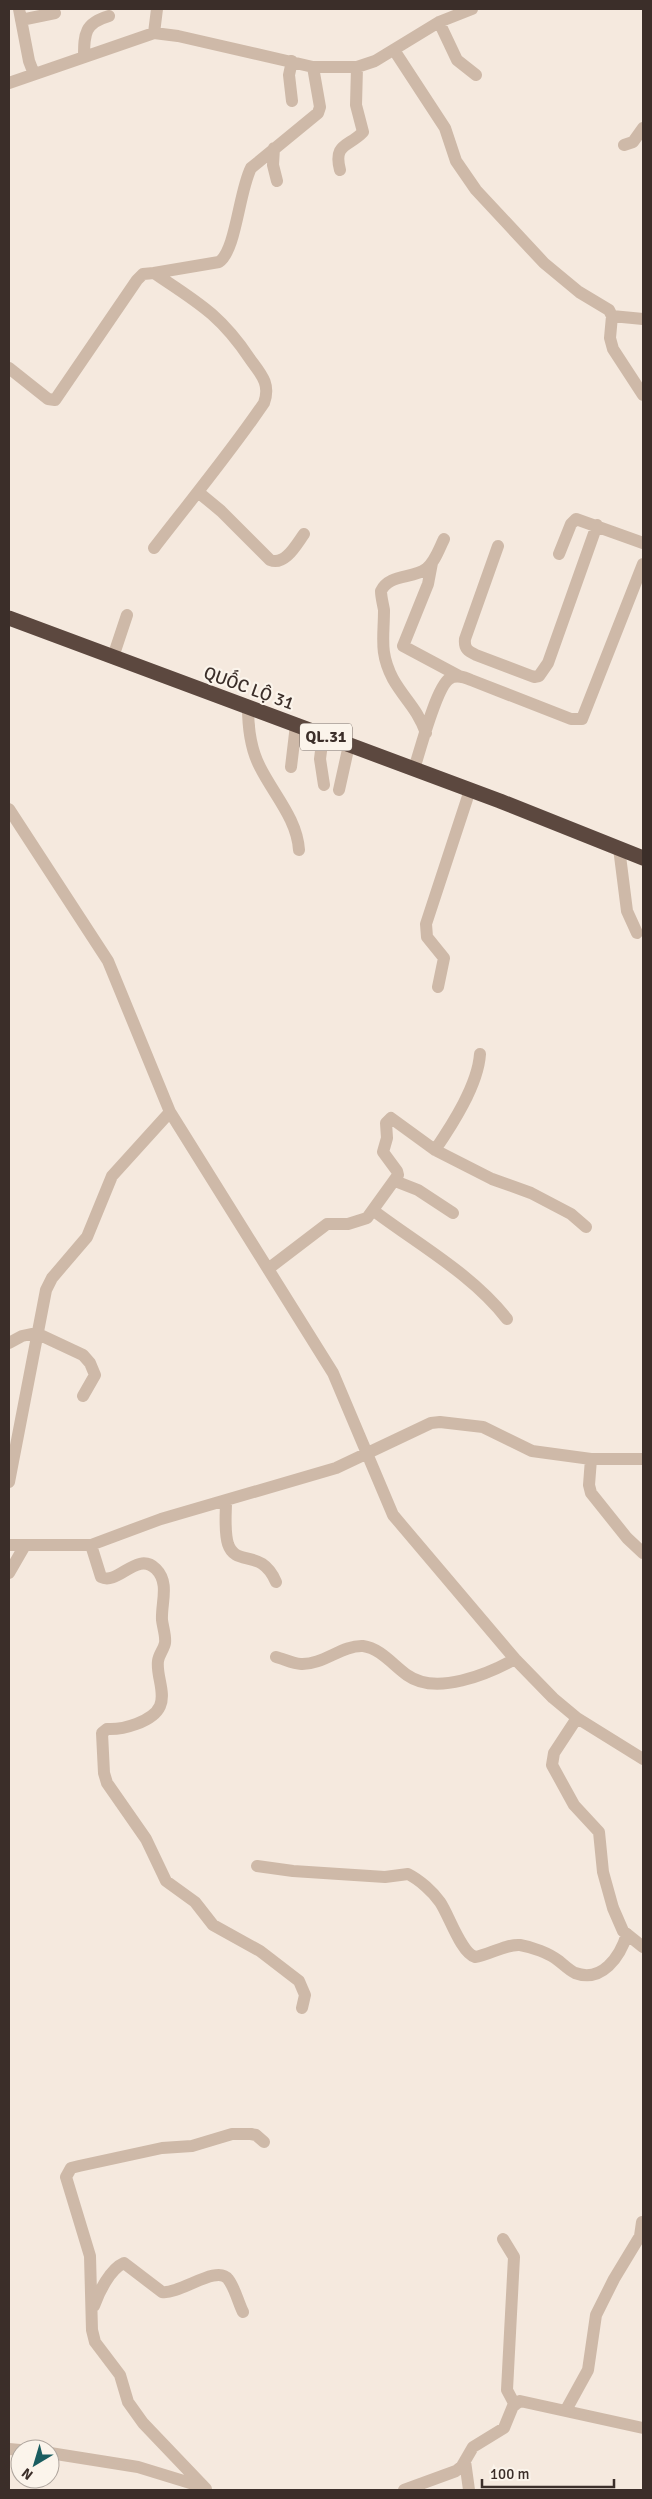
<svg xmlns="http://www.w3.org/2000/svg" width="652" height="2499" font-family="Signika,sans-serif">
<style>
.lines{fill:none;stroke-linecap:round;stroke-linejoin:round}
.minor{stroke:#ceb9a8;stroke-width:12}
.highway{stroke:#5c483f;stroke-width:15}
.labels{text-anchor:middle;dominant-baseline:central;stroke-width:4.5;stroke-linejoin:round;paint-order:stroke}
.shield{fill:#fbf4eb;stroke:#756963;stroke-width:1}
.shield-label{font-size:16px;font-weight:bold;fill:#3b2e29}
.street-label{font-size:18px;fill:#3b2e29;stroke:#fbf4eb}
</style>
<rect width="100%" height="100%" fill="#f5e9de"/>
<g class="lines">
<path class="minor" d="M 19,9 L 29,61 L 34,74
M 21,20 L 55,13
M 439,22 L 457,60 L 476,75
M 154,33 L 157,9
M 394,50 L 445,128 L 456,161 L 476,190 L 544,263 L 579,292 L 609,310 L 612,316 L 610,338 L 613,349 L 643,395
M 84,57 C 84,33 85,23 109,16
M 9,83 L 154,33 L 178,36 L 313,67 L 357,67 L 375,61 L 439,22 L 472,9
M 292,101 L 289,75 L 292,61
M 624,145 L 633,142 L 643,128
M 274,148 L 273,165 L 277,181
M 340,170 C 333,143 349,147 363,132 L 356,105 L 357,67
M 154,273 L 219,262 C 236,251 239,191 251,168 L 318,113 L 320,107 L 313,67
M 612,316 L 643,319
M 9,368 L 48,399 L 55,400 L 137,280 L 143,274 L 154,273 C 197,302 220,314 250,359 C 261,374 271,384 264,403 C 230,453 191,500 154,548
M 198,492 L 221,511 L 270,560 C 285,566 296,545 304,534
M 498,546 L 465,639 C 464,649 468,651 476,655 L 534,677 L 539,676 L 548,663 L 597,525
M 559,554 L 571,524 L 576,519 L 643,543
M 432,563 L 428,584 L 403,646 L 461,677
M 113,657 L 127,615
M 248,707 C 248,728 250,748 260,767 C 274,795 297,819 299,850
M 426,733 C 417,708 405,700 393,679 C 379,652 384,638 384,610 C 383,604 381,597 381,591 C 389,574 412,579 426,569 C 435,562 439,549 444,539
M 323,735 L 320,759 L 324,785
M 291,767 L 296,725
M 414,769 C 420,751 436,688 449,679 C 456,674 464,677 471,680 L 571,719 L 582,719 L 643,564
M 339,790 L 349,745
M 9,809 L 108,961 L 170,1112 L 333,1373 L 393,1515 L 515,1659 L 553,1698 L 577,1718 L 643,1759
M 619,848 L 627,911 L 637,933
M 438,987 L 444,958 L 427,937 L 426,924 L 470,790
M 435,1150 C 452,1125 478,1085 480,1054
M 395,1181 L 418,1190 L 453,1213
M 374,1211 C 419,1245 472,1274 507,1319
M 268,1269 L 327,1224 L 348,1224 L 367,1218 L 398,1175 L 397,1171 L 383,1152 L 387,1138 L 386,1123 L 391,1118 L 435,1150 L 492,1179 L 531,1193 L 571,1214 L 586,1227
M 9,1343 L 22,1336 L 36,1333 L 83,1355 L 90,1363 L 95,1375 L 83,1396
M 591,1459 L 589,1485 L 591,1493 L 627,1538 L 643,1553
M 9,1482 L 46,1290 L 52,1278 L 87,1237 L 112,1176 L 170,1112
M 226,1501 C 226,1514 224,1531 228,1544 C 236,1568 261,1547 276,1582
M 9,1545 L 91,1545
M 9,1573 L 24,1547
M 276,1657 C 284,1659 293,1664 301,1664 C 323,1665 342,1645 363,1646 C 380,1648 394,1666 407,1675 C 436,1696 488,1674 515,1659
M 577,1718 L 554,1753 L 552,1765 L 574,1805 L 599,1832 L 603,1872 L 613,1908 L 623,1931 L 643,1947
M 257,1866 L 293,1871 L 385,1877 L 408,1874 C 420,1880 433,1892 440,1902 C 449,1915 461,1953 475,1957 C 489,1955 505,1944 520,1945 C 532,1947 549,1953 559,1961 C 564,1965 569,1970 575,1973 C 602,1983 620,1957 627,1934
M 302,2008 L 305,1995 L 299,1981 L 260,1951 L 213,1925 L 195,1902 L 166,1881 L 146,1839 L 107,1783 L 104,1773 L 102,1733 L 107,1729 C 122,1730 153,1722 160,1706 C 166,1693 156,1675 158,1661 C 159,1654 164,1649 165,1643 C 166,1636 163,1628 162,1620 C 161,1603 170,1583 156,1569 C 137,1550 118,1586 101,1577 L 91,1545 L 161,1519 L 336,1468 L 431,1423 L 440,1422 L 483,1427 L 532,1451 L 591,1459 L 643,1459
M 503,2239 L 514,2257 L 507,2390 L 515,2405
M 94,2306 C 99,2292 110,2269 124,2263 L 162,2292 C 179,2295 217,2264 228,2279 C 235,2288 238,2302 243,2312
M 566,2410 L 588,2370 L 596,2315 L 614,2279 L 640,2236 L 642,2222
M 9,2449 L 20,2450
M 50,2453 L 138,2467 L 200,2486
M 465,2461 L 469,2490
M 206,2489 L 143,2423 L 128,2402 L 120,2375 L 95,2342 L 92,2330 L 90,2256 L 66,2177 L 71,2168 L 79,2166 L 162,2148 L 192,2146 L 232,2134 L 251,2134 L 256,2135 L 264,2142
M 404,2490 L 456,2471 L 462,2466 L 473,2447 L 504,2428 L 513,2406 L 520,2401 L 643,2428"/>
<path class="highway" d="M 9,618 L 500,801 L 643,858"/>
</g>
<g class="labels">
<rect class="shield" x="300" y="723.5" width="52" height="27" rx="4"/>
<g class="shield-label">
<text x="326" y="737">QL.31</text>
</g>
<g class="street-label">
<text transform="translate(249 688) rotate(20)">QUỐC LỘ 31</text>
</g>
</g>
<rect width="652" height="2499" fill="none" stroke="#3b2e29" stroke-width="20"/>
<g transform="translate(35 2464) rotate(218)"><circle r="24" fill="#fbf4eb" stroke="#aea59d"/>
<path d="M0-4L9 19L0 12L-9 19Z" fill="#1a5d60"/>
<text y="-8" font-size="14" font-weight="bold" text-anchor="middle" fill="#3b2e29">N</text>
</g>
<path d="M482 2479v8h132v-8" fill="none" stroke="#3b2e29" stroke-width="2.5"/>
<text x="490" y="2479" font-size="15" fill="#3b2e29" stroke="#fbf4eb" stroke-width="4" paint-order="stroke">100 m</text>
</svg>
